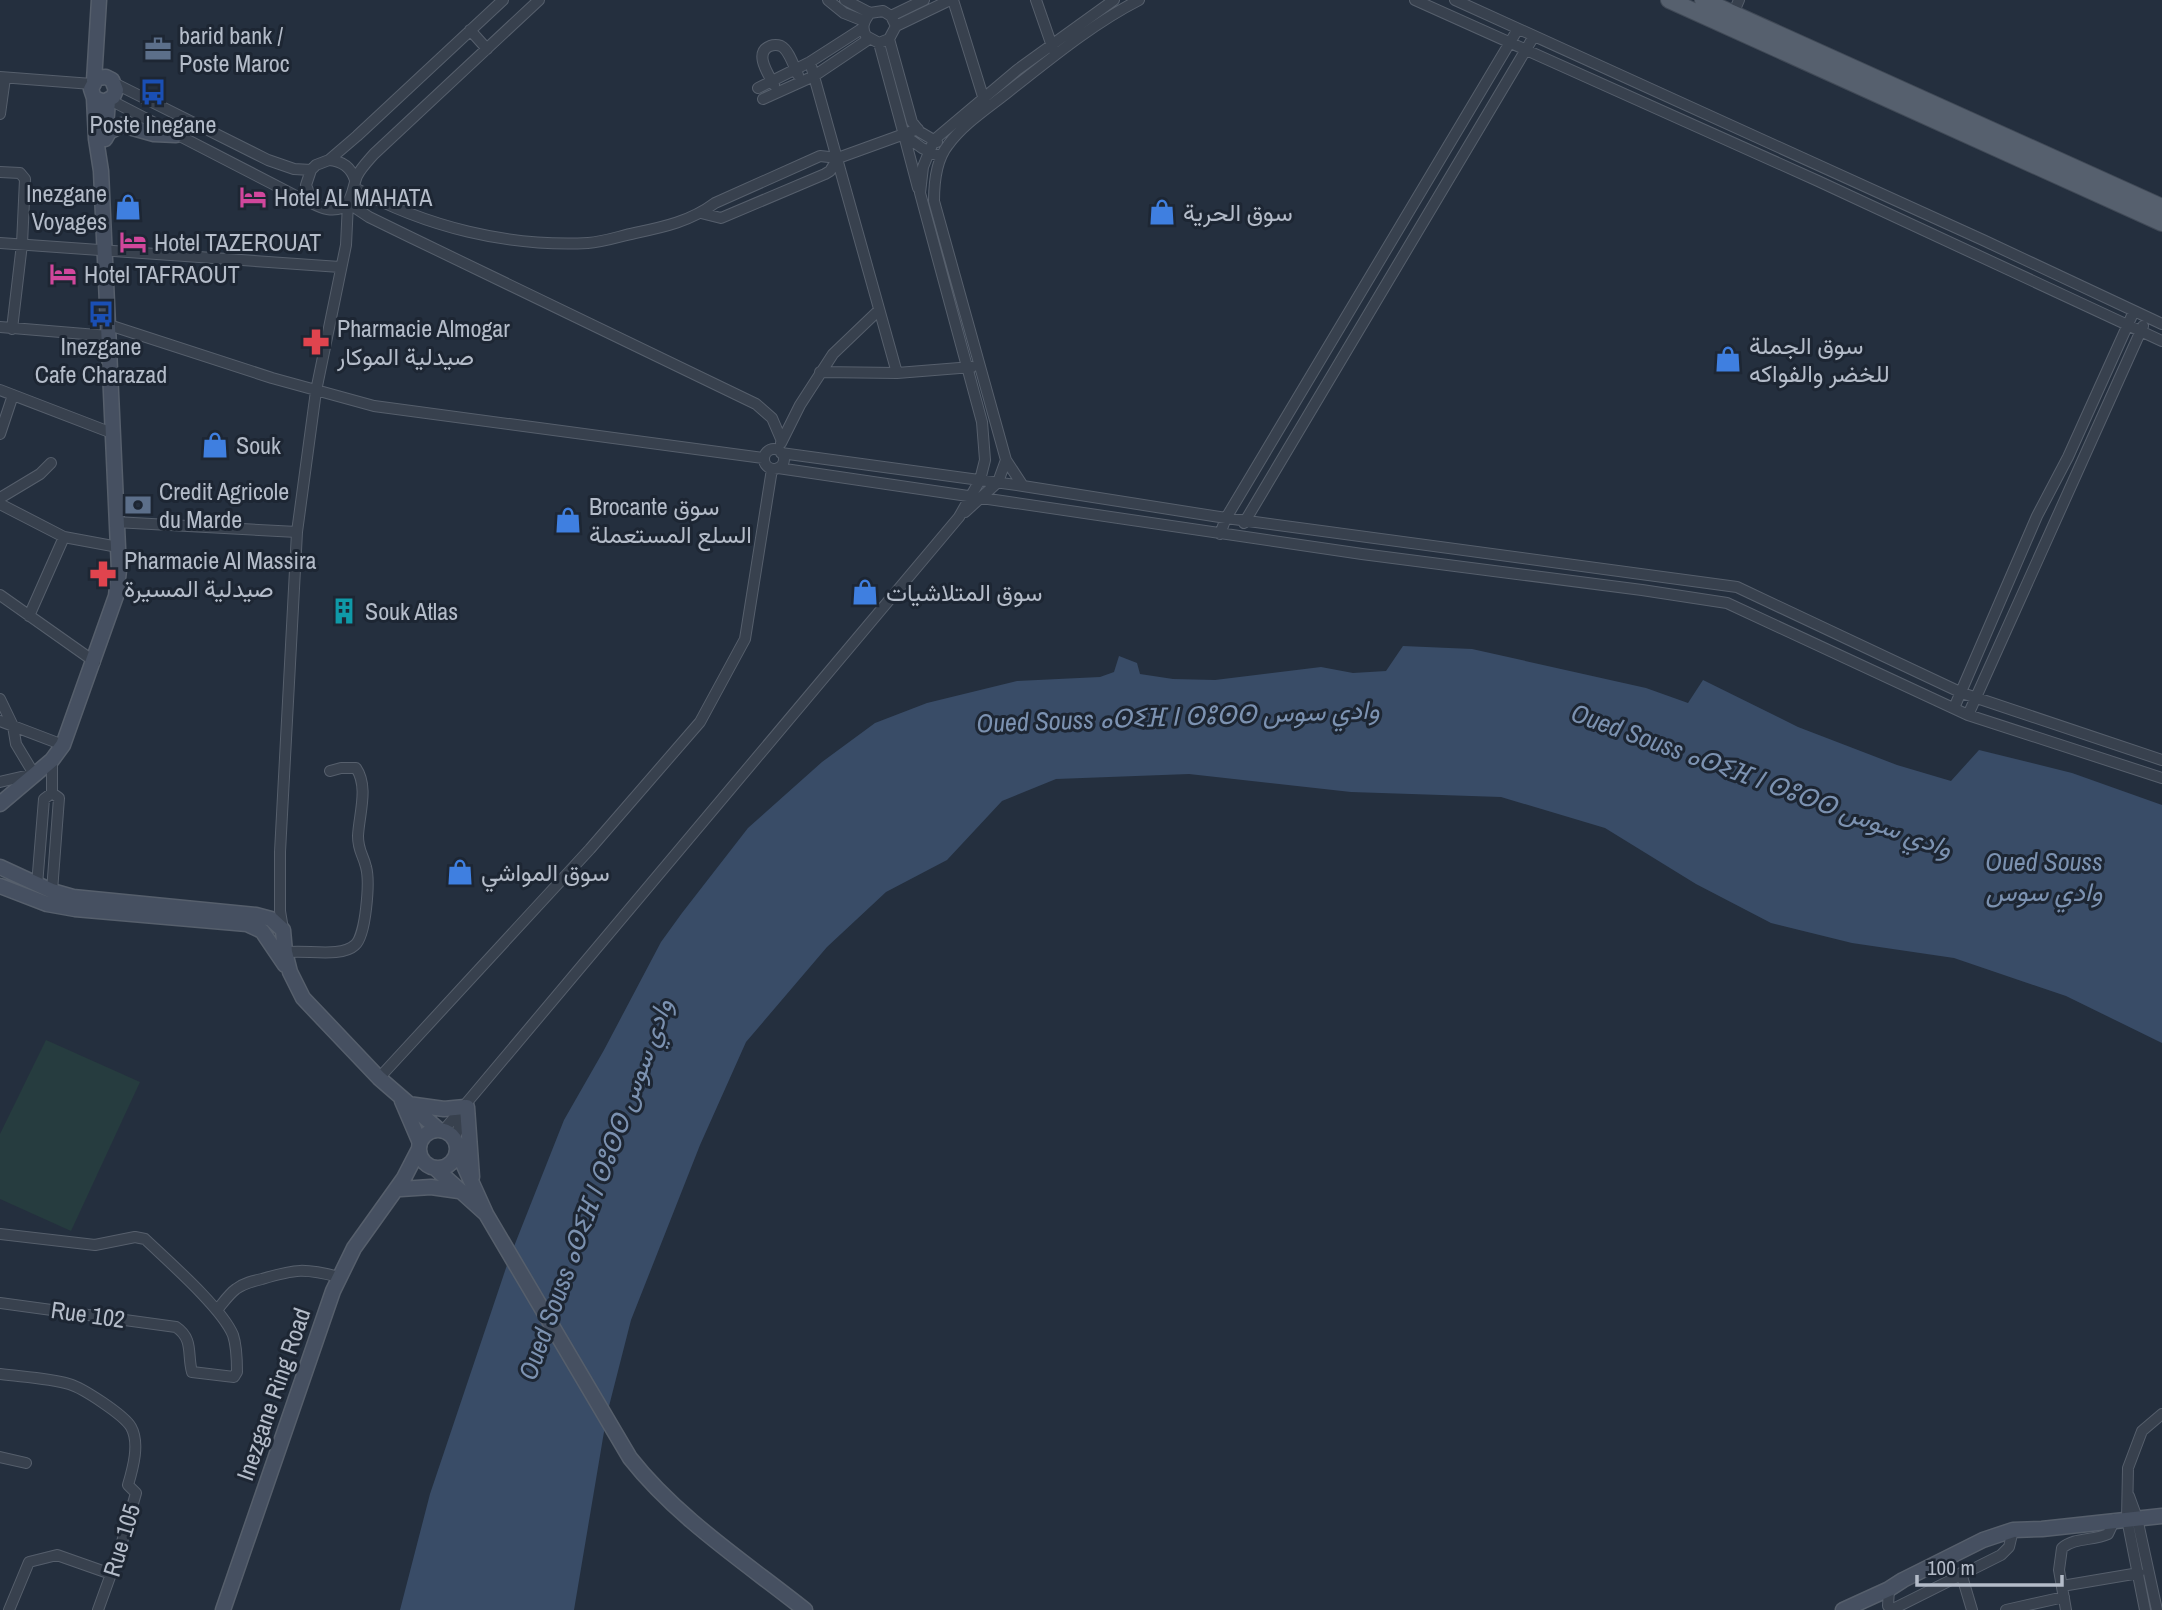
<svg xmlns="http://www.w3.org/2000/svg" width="2162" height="1610" font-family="'Archivo Narrow',Vazirmatn,'Noto Sans Tifinagh',sans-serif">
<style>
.green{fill:#263c3f}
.water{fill:#394c67}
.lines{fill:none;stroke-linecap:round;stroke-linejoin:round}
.street-casing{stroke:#565f6c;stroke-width:12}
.secondary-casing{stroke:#565f6c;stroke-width:17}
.primary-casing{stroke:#414a57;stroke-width:18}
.street{stroke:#38414e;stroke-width:10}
.secondary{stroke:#465061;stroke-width:14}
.primary{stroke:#56606e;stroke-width:16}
.labels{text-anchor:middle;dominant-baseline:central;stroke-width:6;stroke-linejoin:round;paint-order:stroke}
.poi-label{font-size:24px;fill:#b4bcc9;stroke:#1d2633;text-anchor:start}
.street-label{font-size:24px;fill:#b4bcc9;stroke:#1d2633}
.water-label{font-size:26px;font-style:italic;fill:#7c92b1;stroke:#1d2633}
</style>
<rect width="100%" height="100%" fill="#242f3e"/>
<path class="green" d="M 46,1040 L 140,1082 L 71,1231 L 0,1199 L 0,1134 Z"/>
<path class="water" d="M 1403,646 L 1472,649 L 1646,688 L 1688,703 L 1703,680 L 1798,727 L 1897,765 L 1951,781 L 1979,750 L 2072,773 L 2162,805 L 2162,1043 L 2066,996 L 1954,958 L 1852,943 L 1771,923 L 1696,884 L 1605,828 L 1501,797 L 1351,792 L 1189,774 L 1056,779 L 1002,801 L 947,860 L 886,892 L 827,947 L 746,1042 L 700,1145 L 631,1320 L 607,1414 L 574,1610 L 400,1610 L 430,1494 L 509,1259 L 564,1120 L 604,1050 L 661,942 L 682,913 L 748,828 L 822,762 L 875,723 L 927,703 L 1017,681 L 1100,677 L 1114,672 L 1119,656 L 1137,663 L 1140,674 L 1173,679 L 1215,680 L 1321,667 L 1353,673 L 1386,671 Z"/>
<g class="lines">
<g class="street-casing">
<path id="street" d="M 828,0 L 844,13 L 864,21
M 845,0 L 870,13 L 883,11 L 891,16 L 896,26 L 889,39 L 879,43 L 866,36 C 861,27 864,21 870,13
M 953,0 L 985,103
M 1036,0 L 1053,49
M 1415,0 L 1818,181 L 2162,341
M 1455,0 L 1983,240 L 2162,324
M 1733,14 L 1739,0
M 891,16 L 924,0
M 896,26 L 950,0
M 470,30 L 487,49
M 889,39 L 912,122 L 920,132 L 937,142
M 879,43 L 904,135 L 922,148 L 941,157
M 810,62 L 897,373 L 972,367
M 0,77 L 92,84
M 114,83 L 268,160 L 294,169 L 311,170
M 774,85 C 769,75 753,53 770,46 C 773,45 778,45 781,46 C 789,50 794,67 798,75
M 758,88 L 810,62 L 863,28
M 763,99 L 814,76 L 869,39
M 110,100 L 296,196 C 306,199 318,208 327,209 C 353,213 351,191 357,176 C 361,168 368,161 374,154 L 539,0
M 0,114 L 5,78
M 904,135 L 918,188
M 329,160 C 342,161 351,167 355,180
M 0,172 L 20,173 L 25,179 L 22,244 L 12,329
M 355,188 C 426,227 508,247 588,243 C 604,242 620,236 635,233 C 664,227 691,221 715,203 L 820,156 L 838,158 L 918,129
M 312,201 L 306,185 L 311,170 L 316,165 L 329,160 L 357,136 L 503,0
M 348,203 L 369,217 L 410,237 L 756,404 L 772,418 L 781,439
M 701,213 L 721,218 L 825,174 L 830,171 L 838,158
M 0,243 L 340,267
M 109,325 L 272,378 L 374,406 L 763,458
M 0,327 L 109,336
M 820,372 L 897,373
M 0,390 L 112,433
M 0,434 L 13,395
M 781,443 L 800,405 L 833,354 L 879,310
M764 459a10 10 0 1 1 20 0a10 10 0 1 1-20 0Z
M 781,453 L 1023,486 L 1226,518 L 1737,587 L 1962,693 L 2162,760
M 1006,460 L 1023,486
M 778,468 L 1362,554 L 1642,590 L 1727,603 L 1968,715 L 2162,778
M 0,498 L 40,474 L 51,463
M 0,504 L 64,537 L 118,547
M 965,512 L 998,482 L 1006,460 L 934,201 C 934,182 936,160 948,145 C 963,124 988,108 1008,92 C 1049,60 1092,24 1139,0
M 115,522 L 297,532
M 1244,523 L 1534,36
M 1220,534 L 1226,518 L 1518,29
M 0,595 L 95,662
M 29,616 L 64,537
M 0,699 L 13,726 L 16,744 L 34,774 L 0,782
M 1954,708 L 2037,516 L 2068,457 L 2134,311
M 1968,715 L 2143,326
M 0,721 L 63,745
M 52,793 L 59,798 L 52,891
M 37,885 L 44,799 L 52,793 L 52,760
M 283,929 L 280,911 L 280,852 L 297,532 L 316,391 L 346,245 L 348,203
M 281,953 C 301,948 340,959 355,945 C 366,936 370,881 366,867 C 363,854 358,851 358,836 C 359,814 369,787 356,768 L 341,768 L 330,771
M 379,1078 L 590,849 L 700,722 L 745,639 L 772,469
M 443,1131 L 959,517 L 980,480 L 985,460 L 982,422 L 920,193 L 923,167 L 934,140 L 1017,70 L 1114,0
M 454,1140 L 465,1112
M 0,1234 L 95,1245 L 135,1237 L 145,1239 C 168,1261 222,1308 233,1335 C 237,1347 237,1360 237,1372 L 234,1377 L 192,1372 C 187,1355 194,1339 176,1327 L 0,1303
M 217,1310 C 223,1303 229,1294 236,1289 C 244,1283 253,1281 262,1279 C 296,1269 304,1268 339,1277
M 0,1374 C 23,1377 48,1378 69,1384 C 83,1388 124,1415 131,1427 C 140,1443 133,1468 128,1485 L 136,1493 L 120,1549 L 98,1610
M 0,1457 L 26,1463
M 2129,1496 L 2137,1518 L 2157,1610
M 1961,1573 L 1972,1610
M 2062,1586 L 2139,1573
M 1889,1589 L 1888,1606 L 1893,1609 L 2001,1555 L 2009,1547 L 2013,1530
M 9,1610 L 29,1562 L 57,1555 L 111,1574
M 2006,1610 L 2064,1597
M 2066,1610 L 2059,1570 L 2062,1548 C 2075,1537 2093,1541 2108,1534 L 2115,1519
M 2145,1610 L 2127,1519 L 2128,1468 L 2142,1431 L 2162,1414"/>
</g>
<g class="secondary-casing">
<path id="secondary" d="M 94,81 L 99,0
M 105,139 L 109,132 L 122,125 L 154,134 L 176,135
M 105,139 L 108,101
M 0,804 L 52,760 L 63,745 L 116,596 L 119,570 L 101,171 L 96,139 L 94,98 L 91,89 L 97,78 L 106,77 L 112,80 L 116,90 L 113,97 L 104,102 L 94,98
M 0,867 L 52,891 L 73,897 L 256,915 L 271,919 L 283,930 L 285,952 L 290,972 L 303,998 L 379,1078 L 439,1130
M 0,886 L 47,904 L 75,909 L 247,924 L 262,931 L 285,965
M 402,1101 L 420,1143
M 408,1104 L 444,1109 L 465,1107
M 467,1107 L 472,1177
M419 1149a19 19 0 1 1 38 0a19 19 0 1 1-38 0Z
M 457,1150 L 486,1214 L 630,1458 C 677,1518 746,1563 805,1610
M 435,1168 L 485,1213
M 401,1189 L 431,1187 L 459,1191
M 223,1610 L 333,1291 L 354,1248 L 404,1178 L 419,1149
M 1843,1610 L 1889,1589 L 1903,1580 L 1983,1540 L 2013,1530 L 2042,1529 L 2162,1516"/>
</g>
<g class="primary-casing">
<path id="primary" d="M 1669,0 L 2162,223
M 1703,0 L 2162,207"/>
</g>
<use href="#street" class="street"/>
<use href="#secondary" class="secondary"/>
<use href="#primary" class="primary"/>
</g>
<defs>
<g id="office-bare" transform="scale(2.1)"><path d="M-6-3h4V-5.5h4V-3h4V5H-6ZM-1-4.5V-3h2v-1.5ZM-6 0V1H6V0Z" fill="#5c6f8a" stroke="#1d2633" stroke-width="2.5" paint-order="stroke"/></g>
<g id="bus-bare" transform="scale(2.1)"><path d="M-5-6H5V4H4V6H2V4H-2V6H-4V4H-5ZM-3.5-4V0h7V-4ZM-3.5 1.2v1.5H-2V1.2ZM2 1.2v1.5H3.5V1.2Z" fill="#1a4fb4" stroke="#1d2633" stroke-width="2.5" paint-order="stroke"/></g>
<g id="hotel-bare" transform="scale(2.1)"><path d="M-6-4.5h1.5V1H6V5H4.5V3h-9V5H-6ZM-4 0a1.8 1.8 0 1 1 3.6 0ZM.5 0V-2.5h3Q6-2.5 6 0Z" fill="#d1479c" stroke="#1d2633" stroke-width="2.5" paint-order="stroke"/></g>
<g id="shop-bare" transform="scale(2.1)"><path d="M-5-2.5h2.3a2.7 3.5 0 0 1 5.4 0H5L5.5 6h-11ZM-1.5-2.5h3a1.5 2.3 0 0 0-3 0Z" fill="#3f7fe0" stroke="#1d2633" stroke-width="2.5" paint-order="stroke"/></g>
<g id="pharmacy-bare" transform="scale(2.1)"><path d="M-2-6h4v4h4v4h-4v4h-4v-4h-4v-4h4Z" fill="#e0444e" stroke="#1d2633" stroke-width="2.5" paint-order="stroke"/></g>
<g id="bank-bare" transform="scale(2.1)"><path d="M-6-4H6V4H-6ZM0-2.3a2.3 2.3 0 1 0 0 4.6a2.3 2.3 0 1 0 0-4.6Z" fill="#5c6f8a" stroke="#1d2633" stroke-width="2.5" paint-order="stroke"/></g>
<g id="building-bare" transform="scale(2.1)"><path d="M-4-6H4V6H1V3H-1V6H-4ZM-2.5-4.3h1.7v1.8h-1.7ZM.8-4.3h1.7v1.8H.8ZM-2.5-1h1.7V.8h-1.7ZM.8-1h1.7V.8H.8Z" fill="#0f9aa8" stroke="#1d2633" stroke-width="2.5" paint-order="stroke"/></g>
</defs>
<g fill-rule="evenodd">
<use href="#office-bare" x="158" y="49"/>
<use href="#bus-bare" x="153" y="92"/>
<use href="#hotel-bare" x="253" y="197"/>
<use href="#shop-bare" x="128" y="207"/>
<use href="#shop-bare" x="1162" y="212"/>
<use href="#hotel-bare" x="133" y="242"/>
<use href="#hotel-bare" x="63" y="274"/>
<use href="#bus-bare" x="101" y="314"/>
<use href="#pharmacy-bare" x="316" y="342"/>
<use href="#shop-bare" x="1728" y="359"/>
<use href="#shop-bare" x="215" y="445"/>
<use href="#bank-bare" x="138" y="505"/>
<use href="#shop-bare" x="568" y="520"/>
<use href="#pharmacy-bare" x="103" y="574"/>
<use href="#shop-bare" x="865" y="592"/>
<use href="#building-bare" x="344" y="611"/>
<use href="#shop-bare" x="460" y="872"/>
</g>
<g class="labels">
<g class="poi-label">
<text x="179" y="35">barid bank /<tspan x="179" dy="28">Poste Maroc</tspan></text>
<text x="153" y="124" text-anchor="middle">Poste Inegane</text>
<text x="107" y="193" text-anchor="end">Inezgane<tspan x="107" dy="28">Voyages</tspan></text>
<text x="274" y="197">Hotel AL MAHATA</text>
<text x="1183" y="212">سوق الحرية</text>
<text x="154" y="242">Hotel TAZEROUAT</text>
<text x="84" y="274">Hotel TAFRAOUT</text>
<text x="337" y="328">Pharmacie Almogar<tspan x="337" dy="28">صيدلية الموكار</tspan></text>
<text x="1749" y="345">سوق الجملة<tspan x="1749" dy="28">للخضر والفواكه</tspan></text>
<text x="101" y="346" text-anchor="middle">Inezgane<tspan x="101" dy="28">Cafe Charazad</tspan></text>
<text x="236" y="445">Souk</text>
<text x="159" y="491">Credit Agricole<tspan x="159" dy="28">du Marde</tspan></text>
<text x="589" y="506">Brocante سوق<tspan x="589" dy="28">السلع المستعملة</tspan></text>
<text x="124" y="560">Pharmacie Al Massira<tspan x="124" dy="28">صيدلية المسيرة</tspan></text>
<text x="886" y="592">سوق المتلاشيات</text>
<text x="365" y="611">Souk Atlas</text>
<text x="481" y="872">سوق المواشي</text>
</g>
<g class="street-label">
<text transform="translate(88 1314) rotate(8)">Rue 102</text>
<text transform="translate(273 1394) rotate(-71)">Inezgane Ring Road</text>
<text transform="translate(121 1540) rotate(-73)">Rue 105</text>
</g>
<g class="water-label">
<text transform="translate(1178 716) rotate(-2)">Oued Souss ⴰⵙⵉⴼ ⵏ ⵙⵓⵙⵙ وادي سوس</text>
<text transform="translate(1762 780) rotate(20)">Oued Souss ⴰⵙⵉⴼ ⵏ ⵙⵓⵙⵙ وادي سوس</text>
<text x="2044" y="861">Oued Souss<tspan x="2044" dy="30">وادي سوس</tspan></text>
<text transform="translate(595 1189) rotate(-70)">Oued Souss ⴰⵙⵉⴼ ⵏ ⵙⵓⵙⵙ وادي سوس</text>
</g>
</g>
<path d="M1917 1575v10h145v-10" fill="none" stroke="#b4bcc9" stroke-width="3.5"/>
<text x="1927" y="1575" font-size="21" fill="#b4bcc9" stroke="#1d2633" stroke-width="5" paint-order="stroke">100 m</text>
</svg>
